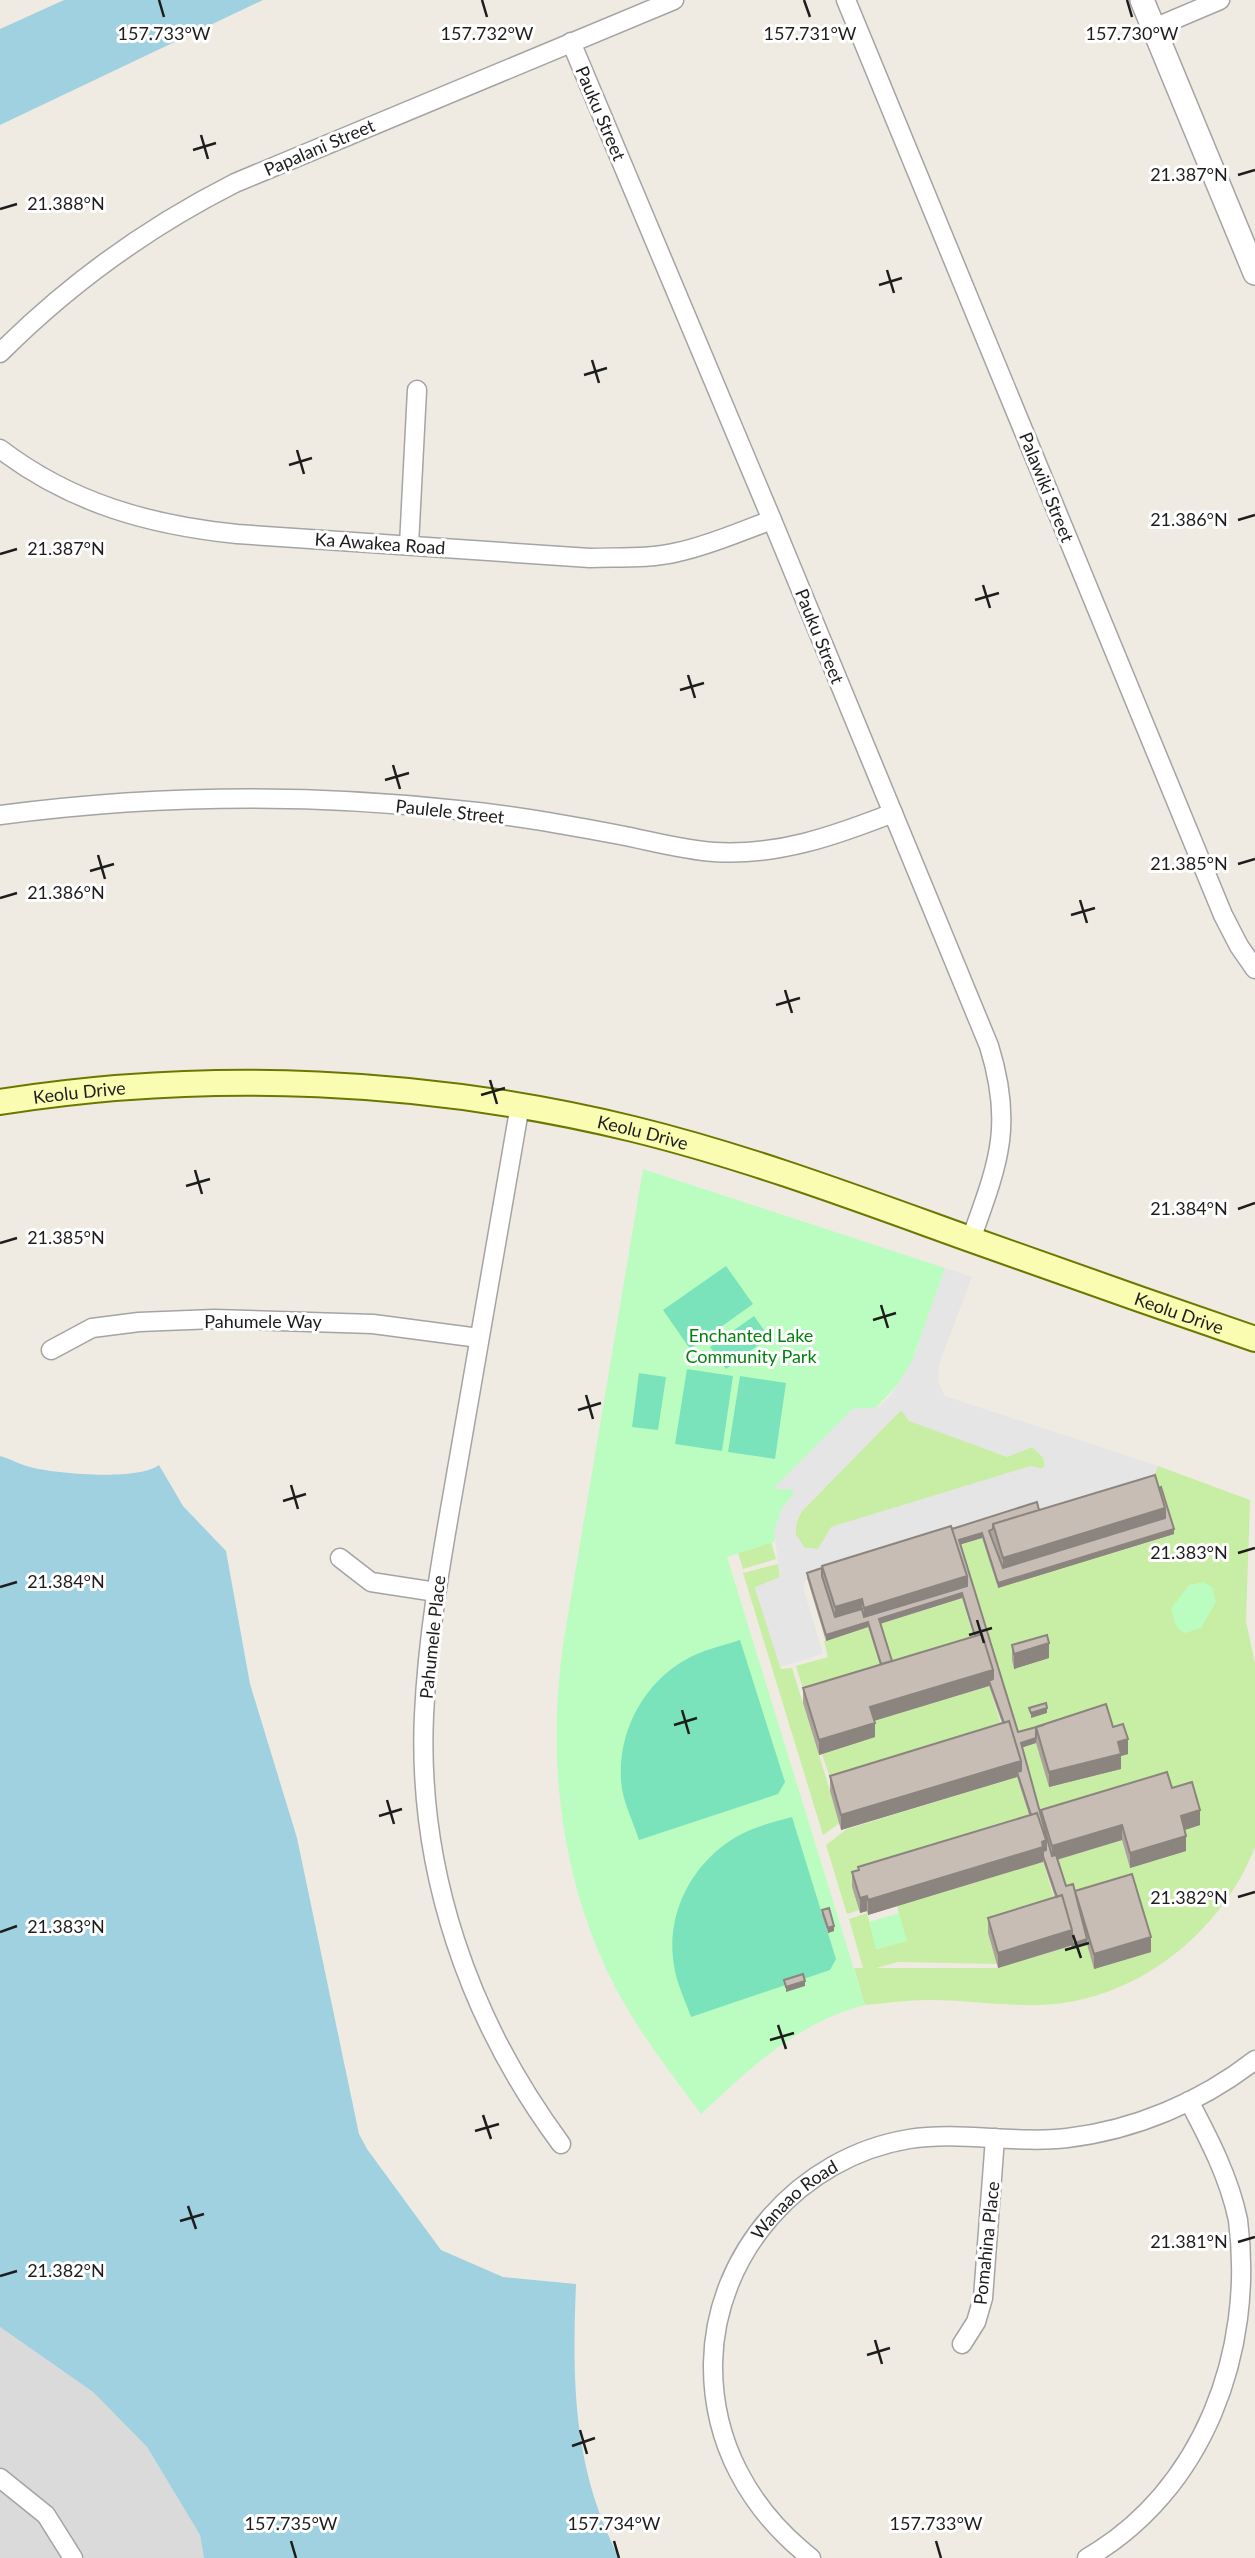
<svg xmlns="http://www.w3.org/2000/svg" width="1255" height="2558" font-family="Lato,sans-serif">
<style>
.residential{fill:#dbdada}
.grass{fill:#c8eda4}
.park{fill:#bbfdc0}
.pitch{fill:#7ae3bb}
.parking{fill:#e5e5e5;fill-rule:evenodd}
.water{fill:#9fd1e0}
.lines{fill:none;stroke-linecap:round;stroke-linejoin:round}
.minor-casing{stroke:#a4a4a4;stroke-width:21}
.tertiary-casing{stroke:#a4a4a4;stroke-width:26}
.secondary-casing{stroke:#6b7800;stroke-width:28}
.minor{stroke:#fff;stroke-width:18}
.tertiary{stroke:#fff;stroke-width:23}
.secondary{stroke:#fafdb1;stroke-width:24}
.wall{fill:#aba39c;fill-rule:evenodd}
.shaded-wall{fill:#8b847f}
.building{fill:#c7bdb5;stroke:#8b847f;stroke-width:2}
.ticks{fill:none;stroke:#1d1d1d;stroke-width:2.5}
.labels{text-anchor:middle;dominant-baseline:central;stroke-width:6;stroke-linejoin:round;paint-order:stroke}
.street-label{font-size:18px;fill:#1d1d1d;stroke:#fff}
.park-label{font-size:18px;fill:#04810f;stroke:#fff}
.ticks-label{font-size:18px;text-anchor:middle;fill:#1d1d1d;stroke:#fff;stroke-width:6;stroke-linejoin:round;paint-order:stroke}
</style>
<rect width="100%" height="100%" fill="#efebe2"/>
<path class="residential" d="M 0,2327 L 93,2392 L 147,2447 L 200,2535 L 204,2558 L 0,2558 Z"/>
<path class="grass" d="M 901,1410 L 1007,1457 L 1032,1447 L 1043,1457 L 1045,1466 L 1041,1469 L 1031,1466 L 832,1527 L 818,1549 L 805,1548 C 792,1538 794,1524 802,1511 Z
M 1158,1466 L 1250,1500 L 1246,1621 L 1255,1664 L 1255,1847 C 1221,1934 1135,2002 1040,2005 C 1003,2006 965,2000 928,2000 C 907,2000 886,2003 865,2005 L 854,1968 L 863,1968 L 849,1919 L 867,1913 L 877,1949 L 906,1941 L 897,1906 L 1043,1862 L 1058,1911 L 997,1964 L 898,1962 L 876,1968 L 998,1968 L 1069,1946 L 1071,1949 L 1087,1944 L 1078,1905 L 1066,1891 L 1056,1860 L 1122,1840 L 1130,1868 L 1186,1851 L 1043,1818 L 1021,1748 L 1036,1743 L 1050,1787 L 1121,1769 L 1118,1757 L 1018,1737 L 959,1545 L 982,1538 L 998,1588 L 1148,1489 Z
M 771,1542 L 776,1559 L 743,1569 L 738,1553 Z
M 778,1564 L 780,1578 L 755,1588 L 781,1669 L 792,1668 L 840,1823 L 823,1835 L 743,1573 Z
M 962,1598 L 978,1650 L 894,1675 L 879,1624 Z
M 868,1627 L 884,1678 L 807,1702 L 796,1666 L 828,1657 L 824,1641 Z
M 989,1686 L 1005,1737 L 834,1790 L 822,1754 L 875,1737 L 870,1722 Z
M 1017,1777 L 1033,1829 L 852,1887 L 859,1910 L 847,1914 L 826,1845 L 847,1829 Z"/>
<path class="park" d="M 643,1169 L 945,1268 L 913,1359 L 901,1381 L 790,1499 L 782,1508 L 774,1542 L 727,1557 L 865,2005 C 798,2022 750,2068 701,2114 C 673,2076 643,2038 620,1996 C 562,1890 546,1764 563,1645 Z
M 1203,1582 L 1212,1587 L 1216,1602 L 1201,1628 L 1185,1633 L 1177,1628 L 1171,1609 L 1189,1585 Z
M 899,1913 L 907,1941 L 876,1949 L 869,1922 Z"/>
<path class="pitch" d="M 726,1266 L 753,1304 L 690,1349 L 663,1310 Z
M 754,1316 L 769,1337 L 726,1369 L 710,1347 Z
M 687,1369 L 733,1376 L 722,1451 L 675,1444 Z
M 639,1373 L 666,1377 L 658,1430 L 632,1427 Z
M 740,1376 L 786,1383 L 775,1459 L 728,1452 Z
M 740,1640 L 785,1782 L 778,1794 L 639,1840 C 634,1824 625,1806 622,1789 C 615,1738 640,1686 685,1660 C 702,1650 722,1646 740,1640 Z
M 792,1817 L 836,1959 L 830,1970 L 691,2017 C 685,2000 676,1982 674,1965 C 665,1914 692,1863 736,1837 C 753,1827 773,1822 792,1817 Z"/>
<path class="parking" d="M 945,1268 L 972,1277 L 939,1364 L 938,1381 L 945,1396 L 1158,1466 L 1148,1489 L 807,1578 L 803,1587 L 823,1654 L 780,1667 L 755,1587 L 780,1577 L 774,1530 L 782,1508 L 794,1494 L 791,1489 L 773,1489 L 852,1409 L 879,1407 L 891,1395 L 913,1359 ZM 901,1410 L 909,1421 L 1007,1457 L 1032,1447 L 1043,1457 L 1045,1466 L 1041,1469 L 1031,1466 L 831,1527 L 818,1549 L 805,1548 L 795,1533 L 797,1518 L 802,1511 Z"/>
<path class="water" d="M 64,0 L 263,0 L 0,125 L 0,29 Z
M 0,1456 C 11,1459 21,1465 30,1467 C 56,1474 138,1481 159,1465 L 183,1506 L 226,1551 L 250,1684 L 297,1838 L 359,2134 L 367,2149 L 441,2250 L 503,2277 L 576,2284 C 572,2384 573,2467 619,2558 L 204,2558 L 200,2535 L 147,2447 L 93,2392 L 0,2327 Z"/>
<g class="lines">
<g class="minor-casing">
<g id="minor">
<path d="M 846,0 L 1223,915 L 1239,946 L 1255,969"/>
<path d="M 1154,28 L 1220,0"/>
<path d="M 571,42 L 772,520 L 989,1046 C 1014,1126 998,1164 971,1239"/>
<path d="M 0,353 C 70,283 146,228 235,183 L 674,0"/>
<path d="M 0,449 C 71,503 149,525 237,534 L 590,558 C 619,557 650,559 678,552 C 711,545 741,531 772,520"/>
<path d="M 409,545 L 417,390"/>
<path d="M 0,815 C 152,795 306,793 458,810 C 513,815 567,825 620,835 C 651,841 682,850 714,852 C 778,856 834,836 893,813"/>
<path d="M 520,1105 C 500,1221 480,1336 460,1452 C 445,1539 428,1626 424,1715 C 417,1870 469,2020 561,2144"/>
<path d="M 51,1350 L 92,1328 L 139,1322 L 214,1319 L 373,1324 L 479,1338"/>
<path d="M 340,1558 L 371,1582 L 436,1592"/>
<path d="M 962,2344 L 976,2322 L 983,2298 L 995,2138"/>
<path d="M 0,2478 L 46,2515 L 73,2558"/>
<path id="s1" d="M 811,2558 C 750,2510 712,2443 713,2363 C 715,2253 800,2157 909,2139 C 961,2131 1014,2144 1067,2138 C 1135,2130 1201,2102 1255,2060"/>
<path d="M 1087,2558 C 1203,2491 1255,2352 1238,2220 C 1229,2177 1209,2139 1189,2101"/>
</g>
</g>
<g class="tertiary-casing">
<path id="tertiary" d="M 1142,0 L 1255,273"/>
</g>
<g class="secondary-casing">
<g id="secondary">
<path id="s2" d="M 0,1102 C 209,1069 428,1079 633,1129 C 747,1157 856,1198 967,1238 C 1062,1272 1159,1306 1255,1339"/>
</g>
</g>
<use href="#minor" class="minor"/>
<use href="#tertiary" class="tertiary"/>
<use href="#secondary" class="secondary"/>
</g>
<path class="wall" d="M 1039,1510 L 1174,1534 L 998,1588 L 982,1538 L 960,1544 L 1018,1732 L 1106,1704 L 1113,1727 L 1128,1754 L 1121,1756 L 1121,1769 L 1049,1787 L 1036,1743 L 1022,1747 L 1041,1816 L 1041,1810 L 1172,1788 L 1200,1825 L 1185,1830 L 1186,1851 L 1130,1868 L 1122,1840 L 1057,1860 L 1066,1886 L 1151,1952 L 1094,1969 L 1087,1944 L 1072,1949 L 1071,1946 L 998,1968 L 988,1933 L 988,1918 L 1055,1897 L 1043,1861 L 868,1915 L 867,1911 L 860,1913 L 852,1887 L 852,1872 L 858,1870 L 858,1867 L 1029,1815 L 1017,1777 L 841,1830 L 830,1791 L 830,1776 L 1002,1723 L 989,1686 L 874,1721 L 875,1737 L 819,1755 L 803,1703 L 803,1688 L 880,1665 L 868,1627 L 826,1641 L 807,1578 L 807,1573 L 822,1568 L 822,1566 L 952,1529 ZM 962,1598 L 974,1636 L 892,1661 L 880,1624 Z
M 1012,1645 L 1049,1658 L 1014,1669 L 1012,1660 Z
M 822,1910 L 834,1931 L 828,1933 L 822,1915 Z"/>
<path class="shaded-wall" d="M 1165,1508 L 1165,1523 L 1003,1573 L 1003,1558 Z
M 1174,1529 L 1174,1534 L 998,1588 L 998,1583 Z
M 982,1533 L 982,1538 L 959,1545 L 959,1540 Z
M 967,1576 L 967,1591 L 864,1622 L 864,1608 Z
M 962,1593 L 962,1598 L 879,1624 L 879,1619 Z
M 862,1599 L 862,1614 L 835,1622 L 835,1607 Z
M 868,1622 L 868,1627 L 826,1641 L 826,1635 Z
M 1049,1643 L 1049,1658 L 1014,1669 L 1014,1654 Z
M 993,1670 L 993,1685 L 989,1681 L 989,1686 L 870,1722 L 870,1707 Z
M 1047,1708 L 1047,1713 L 1031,1718 L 1031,1713 Z
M 875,1723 L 875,1737 L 819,1755 L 819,1740 Z
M 1036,1738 L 1036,1743 L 1021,1748 L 1021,1743 Z
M 1128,1739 L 1128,1754 L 1121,1756 L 1121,1769 L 1049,1787 L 1049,1772 L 1118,1742 Z
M 1021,1761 L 1021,1776 L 1017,1772 L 1017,1777 L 841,1830 L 841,1815 Z
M 1200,1810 L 1200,1825 L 1181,1831 L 1181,1816 Z
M 1122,1825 L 1122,1840 L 1052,1861 L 1052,1846 Z
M 1186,1836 L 1186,1851 L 1130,1868 L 1130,1853 Z
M 1046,1840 L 1046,1855 L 1043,1856 L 1043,1862 L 868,1915 L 868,1900 Z
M 867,1896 L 867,1911 L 860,1913 L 860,1898 Z
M 834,1926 L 834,1931 L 828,1933 L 828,1928 Z
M 1072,1930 L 1087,1939 L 1087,1944 L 1072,1949 L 1072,1945 L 998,1968 L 998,1953 Z
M 1151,1937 L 1151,1952 L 1094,1969 L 1094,1954 Z
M 805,1981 L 805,1986 L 786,1992 L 786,1987 Z"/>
<path class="building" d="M 1155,1475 L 1165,1508 L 1003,1558 L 993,1524 Z
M 1161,1487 L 1174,1529 L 998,1583 L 982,1533 L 959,1540 L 1018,1732 L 1044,1725 L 1036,1727 L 1036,1738 L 1021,1743 L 1052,1856 L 1056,1855 L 1066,1886 L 1073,1884 L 1087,1939 L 1072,1944 L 1072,1930 L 1062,1895 L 1057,1897 L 1043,1856 L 1043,1851 L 1046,1850 L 1046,1840 L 1037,1813 L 1031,1815 L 1017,1772 L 1021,1771 L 1021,1761 L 1009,1721 L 1004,1723 L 989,1681 L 993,1679 L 993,1670 L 982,1634 L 975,1636 L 962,1593 L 879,1619 L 892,1661 L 881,1664 L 868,1622 L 826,1635 L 807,1573 L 822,1568 L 822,1576 L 835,1617 L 862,1609 L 864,1617 L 967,1586 L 967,1576 L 952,1529 L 1037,1502 L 1039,1510 L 993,1524 L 993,1529 L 989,1531 L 1003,1568 L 1165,1518 L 1165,1508 L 1159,1488 Z
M 951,1526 L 967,1576 L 864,1608 L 862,1599 L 835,1607 L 822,1566 Z
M 982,1634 L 993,1670 L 870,1707 L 875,1723 L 819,1740 L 803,1688 Z
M 1047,1635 L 1049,1643 L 1014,1654 L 1012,1645 Z
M 1046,1703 L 1047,1708 L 1031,1713 L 1029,1708 Z
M 1106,1704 L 1113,1727 L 1123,1724 L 1128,1739 L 1118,1742 L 1121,1754 L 1049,1772 L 1036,1727 Z
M 1009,1721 L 1021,1761 L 841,1815 L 830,1776 Z
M 1167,1772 L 1172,1788 L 1192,1782 L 1200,1810 L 1181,1816 L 1186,1836 L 1130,1853 L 1122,1825 L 1052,1846 L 1041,1810 Z
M 1037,1813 L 1046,1840 L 1042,1842 L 1043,1847 L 868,1900 L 867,1896 L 860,1898 L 852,1872 L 859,1870 L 858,1867 Z
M 1132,1874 L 1151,1937 L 1094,1954 L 1075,1891 Z
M 1062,1895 L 1072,1930 L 998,1953 L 988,1918 Z
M 829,1908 L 834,1926 L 828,1928 L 822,1910 Z
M 803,1974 L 805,1981 L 786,1987 L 784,1980 Z"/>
<path class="ticks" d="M 159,0 L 164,17M 482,0 L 487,17M 804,0 L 810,17M 1127,0 L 1132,17M 201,135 L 208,159M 193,150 L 216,143M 1238,175 L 1255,170M 0,209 L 17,204M 887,270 L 894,293M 879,285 L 902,278M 592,360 L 599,383M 584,375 L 607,368M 297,450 L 304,474M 289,465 L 312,458M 1238,520 L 1255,515M 0,554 L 17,549M 983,585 L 990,608M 975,600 L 999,593M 688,675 L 695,698M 680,690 L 704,683M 393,765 L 400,789M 385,780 L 409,773M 98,855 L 105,879M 1238,864 L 1255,859M 90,871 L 114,864M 0,898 L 17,893M 1080,900 L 1087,923M 1071,915 L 1095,908M 785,990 L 792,1013M 776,1005 L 800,998M 490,1080 L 497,1104M 481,1095 L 505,1088M 195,1170 L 202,1194M 186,1186 L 210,1179M 1238,1209 L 1255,1203M 0,1243 L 17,1238M 881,1305 L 888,1328M 873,1320 L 896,1313M 586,1395 L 593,1419M 578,1410 L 601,1403M 291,1485 L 298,1509M 283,1501 L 306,1494M 1238,1553 L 1255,1548M 0,1587 L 17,1582M 977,1620 L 984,1643M 969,1635 L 992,1628M 682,1710 L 689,1734M 674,1725 L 697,1718M 387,1800 L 394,1824M 379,1816 L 402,1809M 1238,1897 L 1255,1892M 0,1932 L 17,1926M 1073,1935 L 1081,1958M 1065,1950 L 1089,1943M 778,2025 L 786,2049M 770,2040 L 794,2033M 483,2115 L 491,2139M 475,2131 L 499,2124M 188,2206 L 196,2229M 180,2221 L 204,2214M 1238,2242 L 1255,2237M 0,2276 L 17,2271M 875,2340 L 882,2364M 867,2355 L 890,2348M 580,2430 L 587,2454M 572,2446 L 595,2438M 291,2541 L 296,2558M 614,2541 L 619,2558M 936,2541 L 941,2558"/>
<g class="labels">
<g class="street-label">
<text transform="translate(601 113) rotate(67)">Pauku Street</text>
<text transform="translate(319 147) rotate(-23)">Papalani Street</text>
<text transform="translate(1047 487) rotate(68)">Palawiki Street</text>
<text transform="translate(380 543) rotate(4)">Ka Awakea Road</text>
<text transform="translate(820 636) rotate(68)">Pauku Street</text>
<text transform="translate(450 811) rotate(6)">Paulele Street</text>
<text stroke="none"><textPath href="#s2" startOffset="80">Keolu Drive</textPath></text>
<text stroke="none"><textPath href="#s2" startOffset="648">Keolu Drive</textPath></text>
<text stroke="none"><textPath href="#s2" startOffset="1214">Keolu Drive</textPath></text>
<text x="263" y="1321">Pahumele Way</text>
<text transform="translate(432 1637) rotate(-84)">Pahumele Place</text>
<text stroke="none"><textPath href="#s1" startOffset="416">Wanaao Road</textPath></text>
<text transform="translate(986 2243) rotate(-84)">Pomahina Place</text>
</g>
<g class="park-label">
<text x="751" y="1335">Enchanted Lake<tspan x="751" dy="21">Community Park</tspan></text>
</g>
</g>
<g class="ticks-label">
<text x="164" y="40">157.733°W</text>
<text x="487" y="40">157.732°W</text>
<text x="810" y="40">157.731°W</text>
<text x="1132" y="40">157.730°W</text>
<text x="1189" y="181">21.387°N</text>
<text x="66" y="210">21.388°N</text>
<text x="1189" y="526">21.386°N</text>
<text x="66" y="555">21.387°N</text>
<text x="1189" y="870">21.385°N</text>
<text x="66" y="899">21.386°N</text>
<text x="1189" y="1215">21.384°N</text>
<text x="66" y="1244">21.385°N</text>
<text x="1189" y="1559">21.383°N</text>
<text x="66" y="1588">21.384°N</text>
<text x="1189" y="1904">21.382°N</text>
<text x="66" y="1933">21.383°N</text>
<text x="1189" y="2248">21.381°N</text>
<text x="66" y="2277">21.382°N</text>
<text x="291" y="2530">157.735°W</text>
<text x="614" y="2530">157.734°W</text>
<text x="936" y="2530">157.733°W</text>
</g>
</svg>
